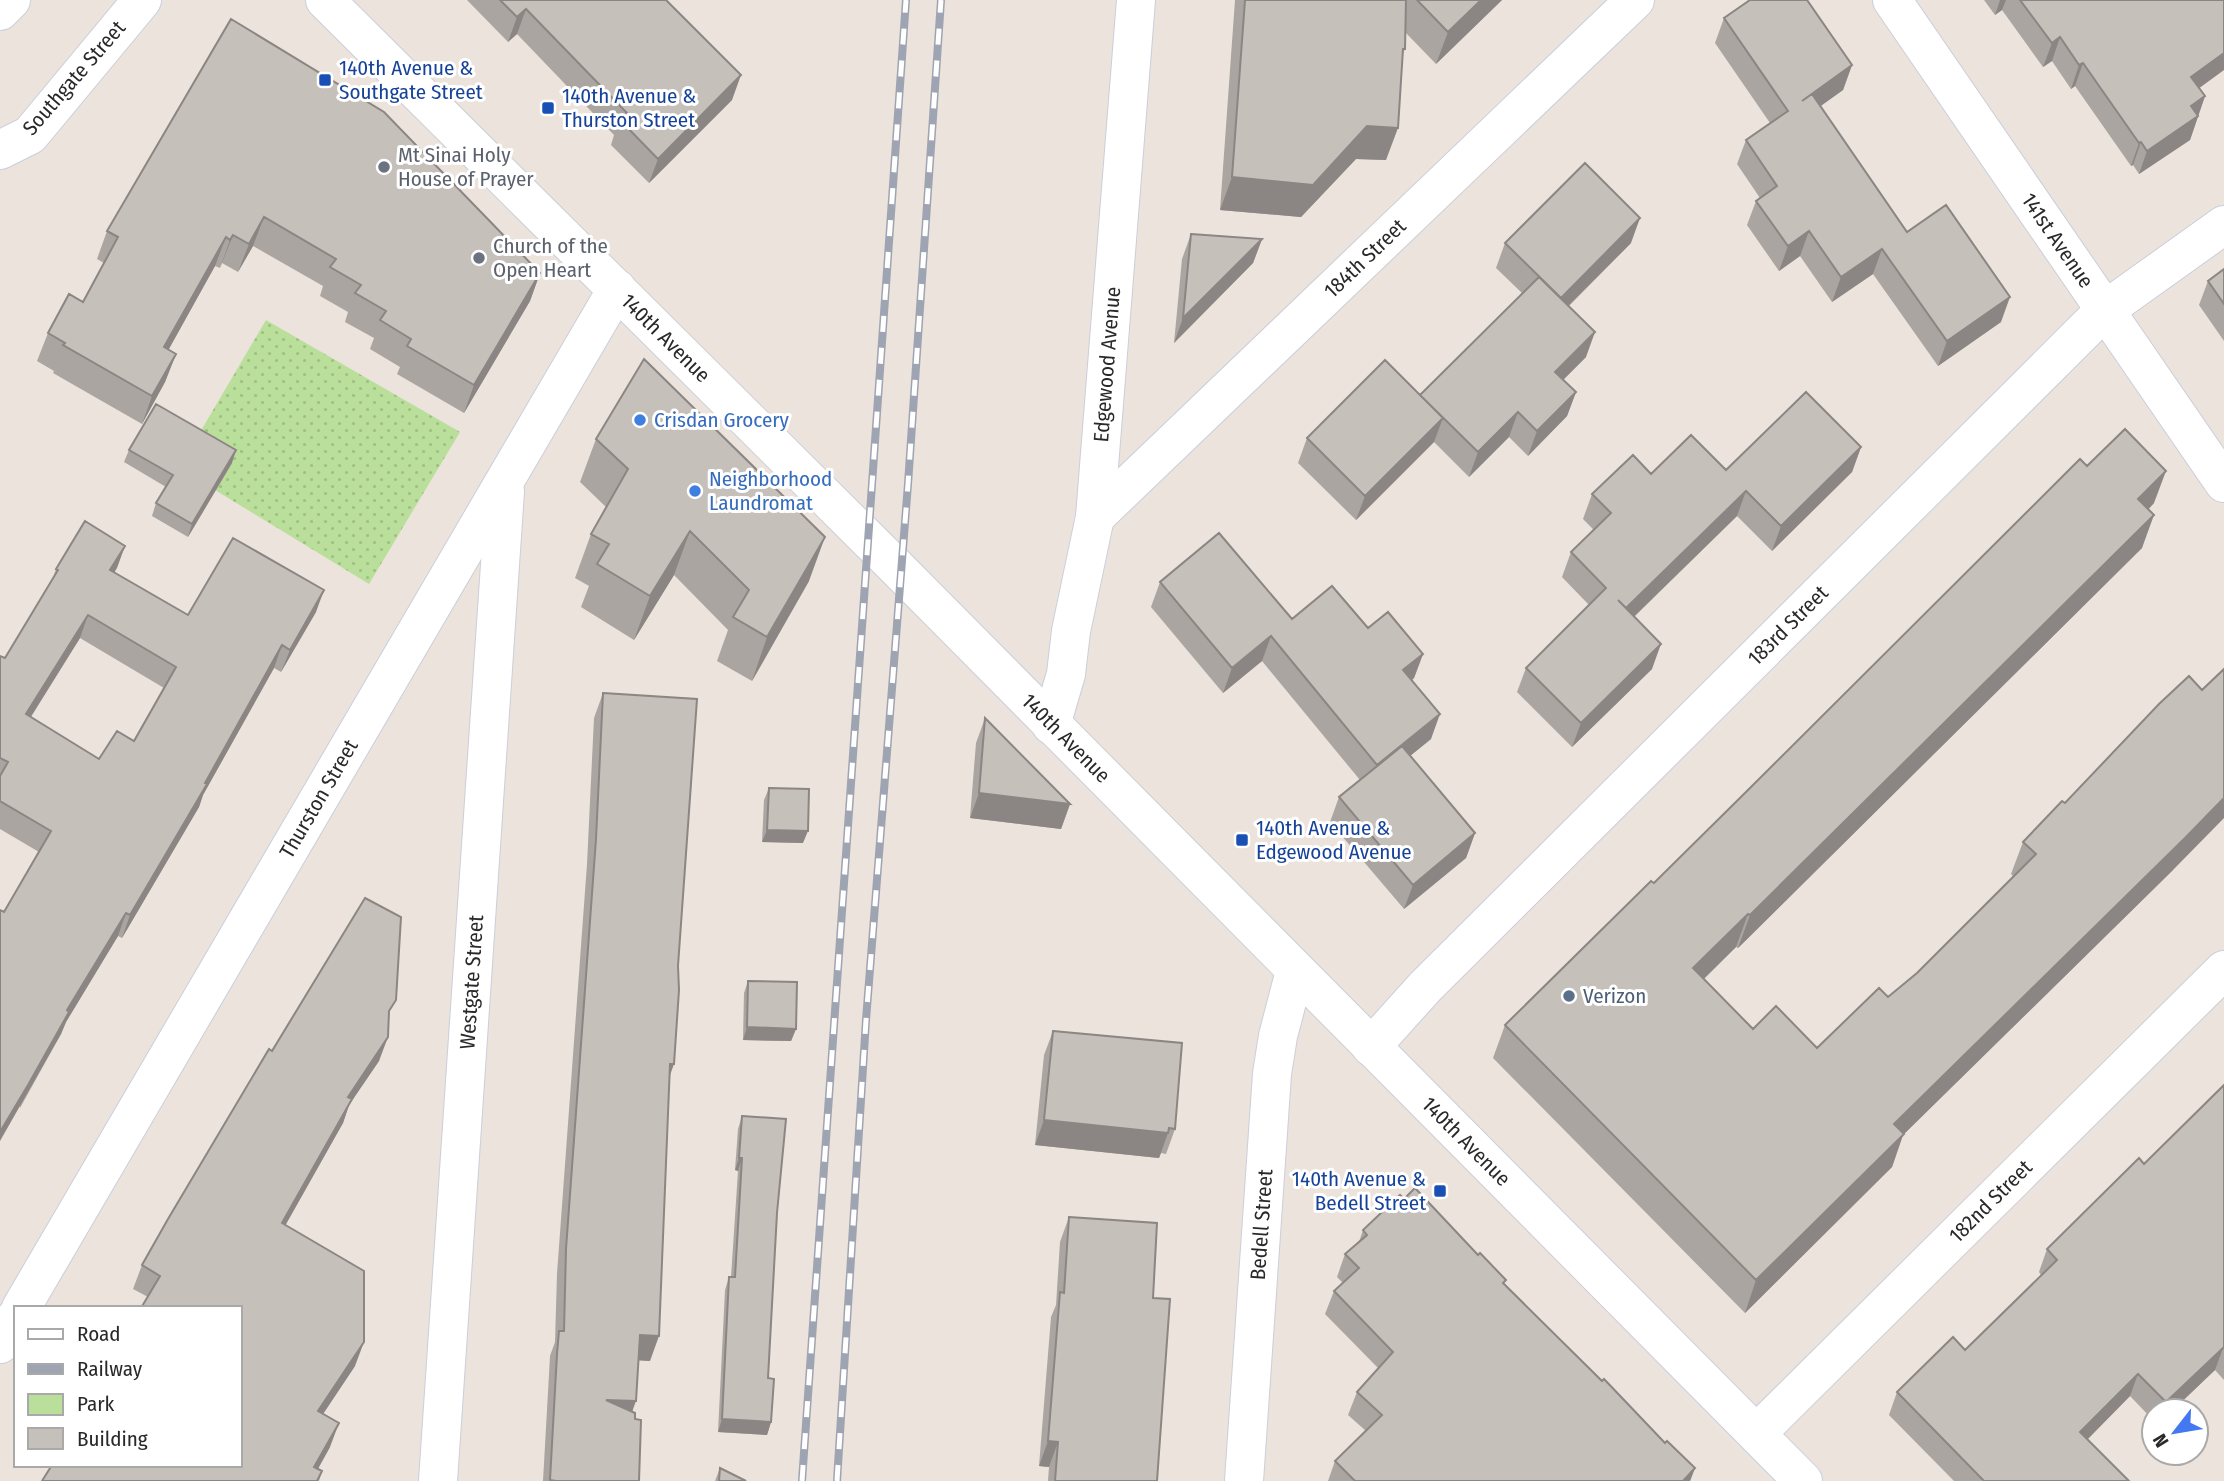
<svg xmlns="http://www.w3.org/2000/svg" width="2224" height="1481" font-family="'Fira Sans Condensed',sans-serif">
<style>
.green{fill:url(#green-dots)}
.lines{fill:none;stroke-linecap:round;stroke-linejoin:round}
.minor-casing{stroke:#cacfda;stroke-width:40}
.minor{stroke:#fff;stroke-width:38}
.rail-casing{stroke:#9fa4b3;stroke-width:8}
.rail{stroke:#fff;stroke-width:5;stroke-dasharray:16;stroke-linecap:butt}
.wall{fill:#aaa5a1;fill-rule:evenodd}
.shaded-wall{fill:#8b8683}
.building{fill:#c6c0bb;stroke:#8b8683;stroke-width:2;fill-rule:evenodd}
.transit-dot{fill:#1a4fb4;stroke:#fff;stroke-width:2.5}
.worship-dot{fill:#6b7280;stroke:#fff;stroke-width:2.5}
.shop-dot{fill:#3f7fe0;stroke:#fff;stroke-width:2.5}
.service-dot{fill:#5c6f8a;stroke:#fff;stroke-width:2.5}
.labels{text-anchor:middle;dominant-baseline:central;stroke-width:6;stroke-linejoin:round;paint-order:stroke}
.transit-label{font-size:21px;fill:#164399;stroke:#fff;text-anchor:start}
.street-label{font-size:21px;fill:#292929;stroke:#fff}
.worship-label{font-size:21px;fill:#5b616d;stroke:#fff;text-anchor:start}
.shop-label{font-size:21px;fill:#366cbe;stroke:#fff;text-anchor:start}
.service-label{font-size:21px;fill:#4e5e75;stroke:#fff;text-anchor:start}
</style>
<defs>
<pattern id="green-dots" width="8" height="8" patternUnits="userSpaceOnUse" patternTransform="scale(1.75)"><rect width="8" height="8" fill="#badf9b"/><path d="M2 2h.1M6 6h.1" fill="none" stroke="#a0bf86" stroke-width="1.8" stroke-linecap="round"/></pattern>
</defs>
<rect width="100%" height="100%" fill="#ebe3dc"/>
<path class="green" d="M 266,320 L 460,432 L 369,584 L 179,468 Z"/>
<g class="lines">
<g class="minor-casing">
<g id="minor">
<path id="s1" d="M 325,0 L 887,558 L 1803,1481"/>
<path id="s2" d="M 1892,0 L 2224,483"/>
<path d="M 0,11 L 11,0"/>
<path d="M 0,150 L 30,135 L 142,0"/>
<path id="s3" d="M 1095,517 L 1635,0"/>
<path id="s4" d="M 1051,725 L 1066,674 L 1071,631 L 1095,517 L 1136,0"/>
<path id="s5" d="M 1371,1047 L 1425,987 L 2105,310 L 2224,225"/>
<path id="s6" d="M 21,1308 L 617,289"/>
<path d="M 0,1344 L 16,1317"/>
<path id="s7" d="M 1757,1433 L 2224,970"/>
<path id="s8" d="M 438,1481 L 505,491"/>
<path id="s9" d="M 1244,1481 L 1272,1074 L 1278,1036 L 1295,971"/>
</g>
</g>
<use href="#minor" class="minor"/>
<g class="rail-casing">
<path id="rail" d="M 802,1481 L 906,0
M 837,1481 L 866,1020 L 908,484 L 941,0"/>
</g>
<use href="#rail" class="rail"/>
</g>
<path class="wall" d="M 467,0 L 666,0 L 732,100 L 649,183 L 611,145 L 614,135 L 517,34 L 508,42 Z
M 1235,0 L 1502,0 L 1436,64 L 1406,33 L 1405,49 L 1402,56 L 1386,160 L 1356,159 L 1301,217 L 1220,210 Z
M 1984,0 L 2224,0 L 2199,88 L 2205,96 L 2190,140 L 2139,174 L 2133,165 L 2131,166 L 2075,86 L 2071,89 L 2052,61 L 2043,67 L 2002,10 L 1995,15 Z
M 1724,18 L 1852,65 L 1843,90 L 1820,106 L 1907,232 L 2001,322 L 1938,366 L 1873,274 L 1832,302 L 1800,256 L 1779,271 L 1747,225 L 1756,201 L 1760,198 L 1737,164 L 1746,140 L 1770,123 L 1715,43 Z
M 231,19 L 540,273 L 530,301 L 464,413 L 397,374 L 400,367 L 370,349 L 374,338 L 345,322 L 348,312 L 320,296 L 323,286 L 253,246 L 238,272 L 222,263 L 220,268 L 215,266 L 168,350 L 176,354 L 165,382 L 142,424 L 53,373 L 54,371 L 37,361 L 48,333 L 83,302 L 104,263 L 97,259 L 107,231 Z
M 1191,234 L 1262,239 L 1253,263 L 1174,343 L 1182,259 Z
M 1505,243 L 1631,243 L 1569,306 L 1586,357 L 1563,380 L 1576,392 L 1567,416 L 1528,456 L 1509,437 L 1469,477 L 1434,442 L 1356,520 L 1298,463 L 1307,438 L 1420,395 L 1522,293 L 1496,268 Z
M 2224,269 L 2224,341 L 2199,305 L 2208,281 Z
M 596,439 L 809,581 L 752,681 L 717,661 L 728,630 L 674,575 L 634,640 L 581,607 L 589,586 L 575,578 L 591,534 L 606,507 L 580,482 Z
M 1861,447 L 1852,472 L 1772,551 L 1737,516 L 1634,617 L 1652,669 L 1572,747 L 1517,692 L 1526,668 L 1589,605 L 1562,577 L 1571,552 L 1594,530 L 1583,519 L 1592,494 L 1651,474 L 1726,470 Z
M 129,450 L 232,463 L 188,537 L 152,516 L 156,503 L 166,487 L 124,462 Z
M 2087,466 L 2154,503 L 2148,510 L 2142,548 L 1738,948 L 1736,947 L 1704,979 L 1753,1029 L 1817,1048 L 1888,997 L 1917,973 L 2014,877 L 2011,874 L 2023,842 L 2065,803 L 2173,870 L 1903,1135 L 1892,1167 L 1745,1313 L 1493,1058 L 1505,1025 L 1654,883 L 1749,789 Z
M 125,546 L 114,572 L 188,615 L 316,612 L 281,672 L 274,668 L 203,795 L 199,807 L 122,938 L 118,936 L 66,1022 L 61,1034 L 20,1108 L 4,912 L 39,852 L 0,829 L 0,656 L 5,658 L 52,581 L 56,569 ZM 80,638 L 164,688 L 134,741 L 99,759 L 31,717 Z
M 1160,582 L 1292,619 L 1368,628 L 1423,654 L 1414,678 L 1412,680 L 1431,739 L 1410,756 L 1475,833 L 1466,858 L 1404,909 L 1330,822 L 1339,797 L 1360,780 L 1262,661 L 1223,693 L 1151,607 Z
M 603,693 L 669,1079 L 650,1361 L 638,1360 L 632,1412 L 635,1419 L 639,1481 L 543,1481 L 550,1356 L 555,1342 L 557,1274 L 587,864 L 594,718 Z
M 985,718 L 1070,804 L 1061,829 L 970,818 L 976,743 Z
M 769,788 L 803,843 L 762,842 L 764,800 Z
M 748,981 L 796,1029 L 791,1041 L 743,1040 L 744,993 Z
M 389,1019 L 379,1061 L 349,1105 L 343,1123 L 285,1226 L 355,1366 L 323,1414 L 330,1447 L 318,1469 L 322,1471 L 319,1481 L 42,1481 L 240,1465 L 148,1297 L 133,1289 L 142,1265 L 272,1051 Z
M 1053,1031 L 1175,1129 L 1166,1154 L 1161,1153 L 1159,1158 L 1035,1145 L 1044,1055 Z
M 2224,1085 L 2224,1380 L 2215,1370 L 2172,1411 L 2154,1411 L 2154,1421 L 2130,1396 L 2087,1440 L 2129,1481 L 1954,1481 L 1889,1415 L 1897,1392 L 1965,1350 L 2041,1275 L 2039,1272 L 2047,1249 L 2144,1164 Z
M 742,1116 L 777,1213 L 768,1378 L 771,1422 L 767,1435 L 718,1432 L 725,1290 L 729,1277 L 731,1277 L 738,1171 L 735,1170 L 738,1129 Z
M 1069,1217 L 1153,1298 L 1157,1481 L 1048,1481 L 1049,1467 L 1039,1466 L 1051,1317 L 1056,1305 L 1060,1242 Z
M 1363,1230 L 1504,1285 L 1665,1443 L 1695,1468 L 1690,1481 L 1328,1481 L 1335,1461 L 1366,1431 L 1348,1415 L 1357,1392 L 1378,1368 L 1325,1314 L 1334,1291 L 1343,1283 L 1337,1277 L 1345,1254 L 1359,1242 Z
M 720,1468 L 746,1481 L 715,1481 Z"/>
<path class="shaded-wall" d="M 1481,0 L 1502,0 L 1436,64 L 1448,32 Z
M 2000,0 L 2006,0 L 2002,10 L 1995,15 Z
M 526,9 L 517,34 L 508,42 L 517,17 Z
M 2060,37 L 2052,61 L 2043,67 L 2052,43 Z
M 2224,53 L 2224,70 L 2183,100 L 2191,77 Z
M 2083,63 L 2075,86 L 2071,89 L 2079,65 Z
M 1852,65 L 1843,90 L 1793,126 L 1802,101 Z
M 741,75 L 732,100 L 649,183 L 658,159 Z
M 2205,96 L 2190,140 L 2139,174 L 2147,151 L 2191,106 Z
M 1367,126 L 1398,128 L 1386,160 L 1356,159 L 1301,217 L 1220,210 L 1232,177 Z
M 2141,142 L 2133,165 L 2131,166 L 2139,143 Z
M 264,217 L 253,246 L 238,272 L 249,244 Z
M 1640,218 L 1631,243 L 1552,322 L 1561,298 Z
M 1809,231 L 1800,256 L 1779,271 L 1788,246 Z
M 233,235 L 222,263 L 220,268 L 230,240 Z
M 226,237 L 215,266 L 154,376 L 164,347 Z
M 1262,239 L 1253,263 L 1174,343 L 1183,318 Z
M 1882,249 L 1873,274 L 1832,302 L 1841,277 Z
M 540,273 L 530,301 L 464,413 L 474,385 Z
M 2010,297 L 2001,322 L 1938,366 L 1947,341 Z
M 1595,332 L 1586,357 L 1546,397 L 1555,372 Z
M 176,354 L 165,382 L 142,424 L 152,396 Z
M 1576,392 L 1567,416 L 1528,456 L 1537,431 Z
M 1518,412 L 1509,437 L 1469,477 L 1478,452 Z
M 1443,418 L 1434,442 L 1356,520 L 1365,496 Z
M 1861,447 L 1852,472 L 1772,551 L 1781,526 Z
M 236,450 L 232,463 L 188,537 L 192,524 Z
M 2166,471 L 2154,503 L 2126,532 L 2138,499 Z
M 1746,491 L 1737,516 L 1617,633 L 1626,608 Z
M 2154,515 L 2142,548 L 1738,948 L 1750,915 Z
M 690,531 L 674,575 L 634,640 L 650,596 Z
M 825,537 L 809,581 L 752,681 L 767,637 Z
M 125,546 L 117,568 L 102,593 L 110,570 Z
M 324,590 L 316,612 L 281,672 L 290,650 Z
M 88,615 L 80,638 L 18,737 L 26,714 Z
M 1271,636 L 1262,661 L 1223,693 L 1232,668 Z
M 1661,644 L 1652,669 L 1572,747 L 1581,723 Z
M 282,645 L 274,668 L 203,795 L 199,807 L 122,938 L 130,915 Z
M 1423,654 L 1414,678 L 1394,695 L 1403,670 Z
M 1440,714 L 1431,739 L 1368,790 L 1377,765 Z
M 979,793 L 1070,804 L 1061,829 L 970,818 Z
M 2224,798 L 2224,818 L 2173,870 L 1903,1135 L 1892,1167 L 1745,1313 L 1756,1280 L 1894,1124 Z
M 767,830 L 808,831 L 803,843 L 762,842 Z
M 1475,833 L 1466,858 L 1404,909 L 1413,885 Z
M 126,913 L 118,936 L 66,1022 L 61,1034 L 0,1141 L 0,1132 L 67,1010 Z
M 1748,914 L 1736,947 L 1681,1001 L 1693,968 Z
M 747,1027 L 796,1029 L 791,1041 L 743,1040 Z
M 388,1037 L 379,1061 L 349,1105 L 343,1123 L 273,1247 L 282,1223 L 348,1097 Z
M 670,1064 L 674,1064 L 665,1089 Z
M 1044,1120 L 1168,1133 L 1159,1158 L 1035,1145 Z
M 739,1158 L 742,1158 L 738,1171 L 735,1170 Z
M 640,1335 L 659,1336 L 650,1361 L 631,1360 Z
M 364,1342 L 355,1366 L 309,1435 L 318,1411 Z
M 2223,1348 L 2215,1370 L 2172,1411 L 2163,1411 L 2166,1402 Z
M 2138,1374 L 2130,1396 L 2072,1455 L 2080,1432 Z
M 606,1400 L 636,1401 L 627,1426 Z
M 722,1419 L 771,1422 L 767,1435 L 718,1432 Z
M 339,1423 L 330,1447 L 311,1481 L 314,1467 Z
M 1048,1441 L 1058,1442 L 1049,1467 L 1039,1466 Z
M 1695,1468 L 1690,1481 L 1682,1481 Z"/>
<path class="building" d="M 500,0 L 666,0 L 741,75 L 658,159 L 620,120 L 627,113 L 526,9 L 517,17 Z
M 1245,0 L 1406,0 L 1405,49 L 1403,49 L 1398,128 L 1367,126 L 1313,185 L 1232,177 Z
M 1417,0 L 1481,0 L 1448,32 Z
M 1750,0 L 1807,0 L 1852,65 L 1802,101 L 1812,94 L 1907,232 L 1946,205 L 2010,297 L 1947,341 L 1882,249 L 1841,277 L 1809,231 L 1788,246 L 1756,201 L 1777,186 L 1746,140 L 1788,111 L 1724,18 Z
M 2020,0 L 2224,0 L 2224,53 L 2191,77 L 2205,96 L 2191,106 L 2198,116 L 2147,151 L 2141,142 L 2139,143 L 2083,63 L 2079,65 L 2060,37 L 2052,43 Z
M 231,19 L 384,112 L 540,273 L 474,385 L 407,346 L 411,339 L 380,320 L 386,311 L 355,293 L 361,285 L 330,267 L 336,259 L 264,217 L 249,244 L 233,235 L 230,240 L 226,237 L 164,347 L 176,354 L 152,396 L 63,345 L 65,343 L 48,333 L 69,294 L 83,302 L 118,237 L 107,231 Z
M 1585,163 L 1640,218 L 1561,298 L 1505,243 Z
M 1191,234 L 1262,239 L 1183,318 Z
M 2224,269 L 2224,304 L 2208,281 Z
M 1539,277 L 1595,332 L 1555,372 L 1576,392 L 1537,431 L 1518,412 L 1478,452 L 1420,395 Z
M 644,359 L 825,537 L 767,637 L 733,617 L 749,590 L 690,531 L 650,596 L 597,564 L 609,544 L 591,534 L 628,469 L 596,439 Z
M 1385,360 L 1443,418 L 1365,496 L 1307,438 Z
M 1806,392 L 1861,447 L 1781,526 L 1746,491 L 1626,608 L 1618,600 L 1661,644 L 1581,723 L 1526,668 L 1606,588 L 1571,552 L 1611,513 L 1592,494 L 1633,455 L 1651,474 L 1691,435 L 1726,470 Z
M 156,404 L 236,450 L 192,524 L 156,503 L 173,475 L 129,450 Z
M 2125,429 L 2166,471 L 2138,499 L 2154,515 L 1750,915 L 1748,914 L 1693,968 L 1753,1029 L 1776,1006 L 1817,1048 L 1879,988 L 1888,997 L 1917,973 L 2036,854 L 2023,842 L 2062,801 L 2065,803 L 2159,704 L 2189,676 L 2202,690 L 2224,669 L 2224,798 L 2185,838 L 1894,1124 L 1904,1134 L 1756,1280 L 1505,1025 L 1651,881 L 1654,883 L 1749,789 L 2080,459 L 2087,466 Z
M 85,521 L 125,546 L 110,570 L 188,615 L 233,538 L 324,590 L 290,650 L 282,645 L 205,783 L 207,784 L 130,915 L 126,913 L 67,1010 L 69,1012 L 28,1085 L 0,1132 L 0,910 L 4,912 L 51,831 L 0,801 L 0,776 L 8,762 L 0,758 L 0,656 L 5,658 L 58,570 L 56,569 ZM 88,615 L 176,667 L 134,741 L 117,731 L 99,759 L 26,714 Z
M 1219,533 L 1292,619 L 1332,586 L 1368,628 L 1388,612 L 1423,654 L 1403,670 L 1440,714 L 1377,765 L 1271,636 L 1232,668 L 1160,582 Z
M 603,693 L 697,699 L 678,966 L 679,990 L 674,1064 L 670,1064 L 659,1336 L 640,1335 L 636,1401 L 606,1400 L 635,1413 L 635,1419 L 641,1420 L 639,1481 L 556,1481 L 550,1480 L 557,1354 L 559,1331 L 564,1331 L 566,1249 L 596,839 Z
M 985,718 L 1070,804 L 979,793 Z
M 1402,746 L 1475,833 L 1413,885 L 1339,797 Z
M 769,788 L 809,789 L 808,831 L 767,830 Z
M 365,898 L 401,917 L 396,1000 L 389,1011 L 388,1037 L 348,1097 L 352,1099 L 282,1223 L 364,1271 L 364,1342 L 318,1411 L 339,1423 L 314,1467 L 322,1471 L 317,1481 L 42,1481 L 52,1465 L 240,1465 L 240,1308 L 141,1308 L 160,1276 L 142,1265 L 168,1219 L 269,1049 L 272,1051 Z
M 748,981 L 797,982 L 796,1029 L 747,1027 Z
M 1053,1031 L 1182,1043 L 1175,1129 L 1169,1128 L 1168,1133 L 1044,1120 Z
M 2224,1085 L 2224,1348 L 2223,1348 L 2166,1402 L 2138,1374 L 2080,1432 L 2129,1481 L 1984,1481 L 1897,1392 L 1953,1337 L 1965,1350 L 2057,1260 L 2047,1249 L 2139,1158 L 2144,1164 Z
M 742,1116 L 786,1119 L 777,1213 L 768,1378 L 774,1379 L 771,1422 L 722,1419 L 729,1277 L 735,1277 L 742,1158 L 739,1158 Z
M 1415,1188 L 1478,1255 L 1480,1253 L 1506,1280 L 1503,1283 L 1602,1381 L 1604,1379 L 1665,1443 L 1667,1441 L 1695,1468 L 1683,1481 L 1355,1481 L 1335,1461 L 1382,1415 L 1357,1392 L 1393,1352 L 1334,1291 L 1359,1268 L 1345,1254 L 1367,1235 L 1363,1230 L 1400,1195 L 1404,1199 Z
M 1069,1217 L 1157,1223 L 1153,1298 L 1170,1299 L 1157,1481 L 1055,1481 L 1058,1442 L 1048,1441 L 1060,1292 L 1064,1293 Z
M 720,1468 L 746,1481 L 719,1481 Z"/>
<g class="transit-dot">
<rect x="318" y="73" width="14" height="14" rx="3.5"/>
<rect x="541" y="101" width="14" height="14" rx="3.5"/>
<rect x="1235" y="833" width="14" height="14" rx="3.5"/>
<rect x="1433" y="1184" width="14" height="14" rx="3.5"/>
</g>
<g class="worship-dot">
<circle cx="384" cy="167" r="7"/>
<circle cx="479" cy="258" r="7"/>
</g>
<g class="shop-dot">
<circle cx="640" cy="420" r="7"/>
<circle cx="695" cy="491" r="7"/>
</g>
<circle class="service-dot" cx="1569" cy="996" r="7"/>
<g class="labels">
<g class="transit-label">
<text x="339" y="68">140th Avenue &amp;<tspan x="339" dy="24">Southgate Street</tspan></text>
<text x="562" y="96">140th Avenue &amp;<tspan x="562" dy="24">Thurston Street</tspan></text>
<text x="1256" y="828">140th Avenue &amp;<tspan x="1256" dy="24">Edgewood Avenue</tspan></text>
<text x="1426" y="1179" text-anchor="end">140th Avenue &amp;<tspan x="1426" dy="24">Bedell Street</tspan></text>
</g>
<g class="street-label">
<text transform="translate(74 78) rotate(-49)">Southgate Street</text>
<text stroke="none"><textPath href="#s2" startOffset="292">141st Avenue</textPath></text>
<text stroke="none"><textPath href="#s3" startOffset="374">184th Street</textPath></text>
<text stroke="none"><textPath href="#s1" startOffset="480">140th Avenue</textPath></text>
<text stroke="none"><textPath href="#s4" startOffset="366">Edgewood Avenue</textPath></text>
<text stroke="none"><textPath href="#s5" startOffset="593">183rd Street</textPath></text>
<text stroke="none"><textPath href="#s1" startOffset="1046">140th Avenue</textPath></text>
<text stroke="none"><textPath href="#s6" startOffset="590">Thurston Street</textPath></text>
<text stroke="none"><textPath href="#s8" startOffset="500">Westgate Street</textPath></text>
<text stroke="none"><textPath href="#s1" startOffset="1614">140th Avenue</textPath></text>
<text stroke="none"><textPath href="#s7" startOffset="329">182nd Street</textPath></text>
<text stroke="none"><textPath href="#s9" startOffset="257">Bedell Street</textPath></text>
</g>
<g class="worship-label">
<text x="398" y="155">Mt Sinai Holy<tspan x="398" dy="24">House of Prayer</tspan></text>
<text x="493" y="246">Church of the<tspan x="493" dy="24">Open Heart</tspan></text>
</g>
<g class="shop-label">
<text x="654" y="420">Crisdan Grocery</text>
<text x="709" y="479">Neighborhood<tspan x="709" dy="24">Laundromat</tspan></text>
</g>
<g class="service-label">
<text x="1583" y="996">Verizon</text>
</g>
</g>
<rect x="14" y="1306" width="228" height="161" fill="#ffffff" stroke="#a9a9a9" stroke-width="2"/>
<rect x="28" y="1329" width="35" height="10" fill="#ffffff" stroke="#a9a9a9" stroke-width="2"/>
<text x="77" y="1341" font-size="21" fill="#292929">Road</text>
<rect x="28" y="1364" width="35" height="10" fill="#9fa4b3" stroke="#a9a9a9" stroke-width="2"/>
<text x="77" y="1376" font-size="21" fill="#292929">Railway</text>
<rect x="28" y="1394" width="35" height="21" fill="#badf9b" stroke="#a9a9a9" stroke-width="2"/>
<text x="77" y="1411" font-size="21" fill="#292929">Park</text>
<rect x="28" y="1428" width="35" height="21" fill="#c6c0bb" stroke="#a9a9a9" stroke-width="2"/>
<text x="77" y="1446" font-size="21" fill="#292929">Building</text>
<g transform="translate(2175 1432) rotate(239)"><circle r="33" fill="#ffffff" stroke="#a9a9a9" stroke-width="2"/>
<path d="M0-5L12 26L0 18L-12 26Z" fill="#4378f0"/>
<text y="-10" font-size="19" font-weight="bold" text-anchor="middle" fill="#292929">N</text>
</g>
</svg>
